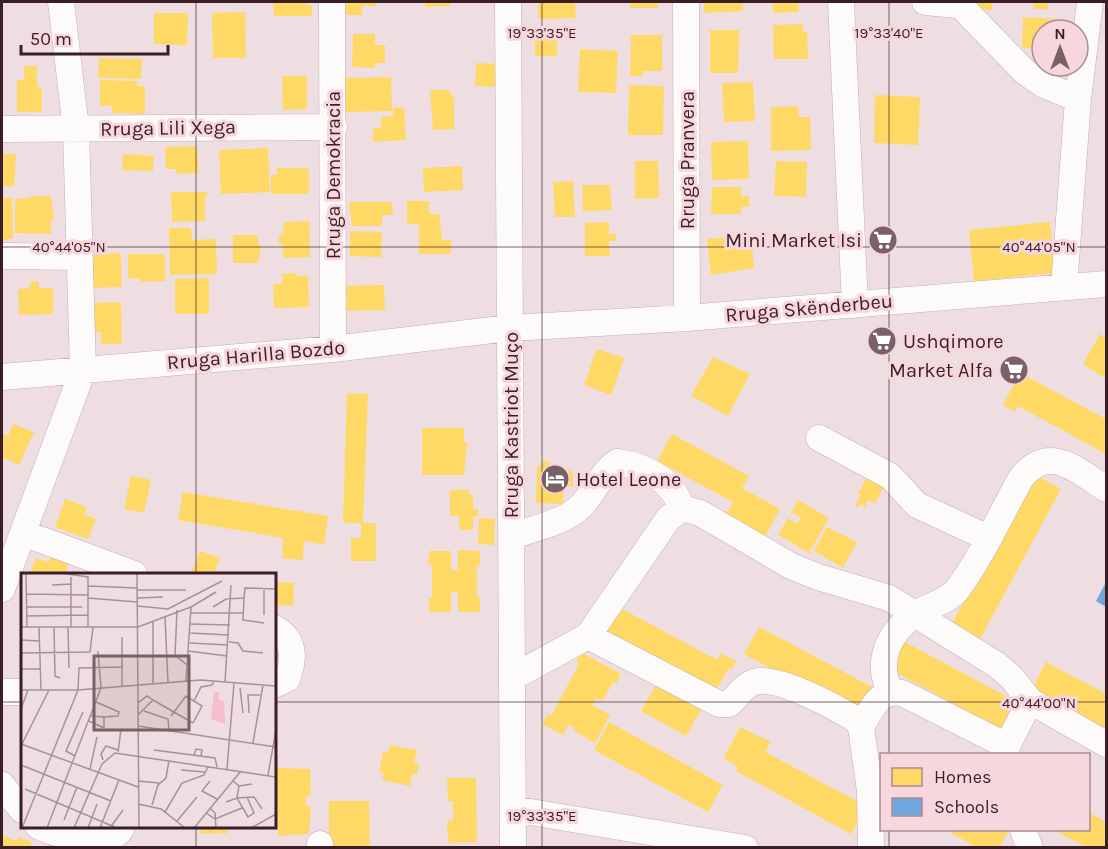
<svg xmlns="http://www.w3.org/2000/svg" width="1108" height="849" font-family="Karla,sans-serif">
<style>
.homes{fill:#ffd966}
.schools{fill:#6fa8dc}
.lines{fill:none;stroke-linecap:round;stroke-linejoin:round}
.minor-casing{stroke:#c4aeb3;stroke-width:27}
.minor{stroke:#fdfafa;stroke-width:26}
.ticks{fill:none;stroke:#3b1e25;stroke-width:1.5;stroke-opacity:0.45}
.labels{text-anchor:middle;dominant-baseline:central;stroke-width:6;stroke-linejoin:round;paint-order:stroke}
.street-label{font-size:20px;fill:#3b1e25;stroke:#f7d6dd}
.poi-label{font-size:20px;fill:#3b1e25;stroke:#f7d6dd;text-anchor:end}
.inset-road{fill:none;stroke:#a79196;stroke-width:1.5}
.view{fill:#7a6167;fill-opacity:0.15;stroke:#7a6167;stroke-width:3}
.inset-edge{fill:none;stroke:#3b1e25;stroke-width:3}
.ticks-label{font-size:15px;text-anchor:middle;fill:#3b1e25;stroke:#f7d6dd;stroke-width:6;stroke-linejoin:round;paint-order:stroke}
</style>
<rect width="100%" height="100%" fill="#efdee1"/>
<path class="homes" d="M 273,2 L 306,2 L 306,5 L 312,5 L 312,16 L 274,16 Z
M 346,2 L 376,2 L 376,6 L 362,6 L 362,15 L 346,15 Z
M 425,2 L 451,2 L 451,6 L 425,7 Z
M 538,2 L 575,2 L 576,18 L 539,19 Z
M 630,2 L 658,2 L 658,8 L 630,8 Z
M 704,2 L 743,2 L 743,11 L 704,13 Z
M 772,2 L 798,2 L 799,12 L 773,13 Z
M 976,2 L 992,2 L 992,10 L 976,10 Z
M 1034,2 L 1048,2 L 1047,10 L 1033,9 Z
M 245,12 L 246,58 L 213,58 L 212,13 Z
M 154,13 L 188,13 L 187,45 L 154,44 Z
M 1023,17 L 1058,19 L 1058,30 L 1042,30 L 1042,48 L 1022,48 Z
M 803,24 L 803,32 L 807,32 L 808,59 L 774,59 L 773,25 Z
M 535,28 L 557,28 L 557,56 L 535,56 Z
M 710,30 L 739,30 L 738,73 L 710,73 Z
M 353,34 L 375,34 L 375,45 L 385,45 L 385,63 L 375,63 L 375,68 L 352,67 Z
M 631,35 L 662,35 L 662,71 L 643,71 L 643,76 L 630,76 Z
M 580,49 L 618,51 L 616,93 L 578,92 Z
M 99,58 L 142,59 L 141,79 L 98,78 Z
M 476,63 L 497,64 L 496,87 L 475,86 Z
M 24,66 L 37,66 L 37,87 L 42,87 L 42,112 L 17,112 L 17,80 L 24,80 Z
M 282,76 L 307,76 L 307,109 L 283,110 Z
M 391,77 L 392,111 L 344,112 L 344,78 Z
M 100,80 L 137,81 L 137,86 L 145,86 L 145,114 L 112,113 L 112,106 L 100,106 Z
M 753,82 L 755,121 L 724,122 L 722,83 Z
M 629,85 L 664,86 L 663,135 L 628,135 Z
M 430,90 L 450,90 L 451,97 L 454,97 L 454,129 L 433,130 Z
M 875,95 L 920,97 L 918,145 L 874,143 Z
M 798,106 L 798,117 L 810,117 L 811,150 L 771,151 L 771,107 Z
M 404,107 L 406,140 L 373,142 L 373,128 L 381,128 L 381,117 L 393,116 L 393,108 Z
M 748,141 L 749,179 L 712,180 L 711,142 Z
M 197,146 L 199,173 L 177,174 L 176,169 L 166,169 L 165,147 Z
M 268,148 L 270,192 L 221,194 L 219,150 Z
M 2,154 L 16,154 L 14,186 L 2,186 Z
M 123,154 L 154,156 L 153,171 L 122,170 Z
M 635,161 L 658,161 L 659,198 L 635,199 Z
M 776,161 L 807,162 L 806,197 L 774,196 Z
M 462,166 L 463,190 L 424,192 L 423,168 Z
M 277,168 L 309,168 L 309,194 L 271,194 L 271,175 L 277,175 Z
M 573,181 L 575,217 L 555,217 L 553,182 Z
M 582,185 L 610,185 L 612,210 L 583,211 Z
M 712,187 L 741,187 L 741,196 L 749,196 L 749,207 L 741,207 L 741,214 L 711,214 Z
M 171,192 L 207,192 L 207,196 L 205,196 L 205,221 L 172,222 Z
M 30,196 L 51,196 L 54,220 L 51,220 L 51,234 L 15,233 L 15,199 L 30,198 Z
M 2,198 L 12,198 L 13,238 L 2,241 Z
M 407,201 L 429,201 L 429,214 L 439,214 L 442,240 L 451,240 L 451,254 L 419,254 L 419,224 L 407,224 Z
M 349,202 L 392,202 L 393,215 L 382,215 L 382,226 L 352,226 Z
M 309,221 L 310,257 L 283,258 L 283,244 L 279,244 L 279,235 L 283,235 L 283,222 Z
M 609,222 L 609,234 L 616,234 L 616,241 L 609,241 L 610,256 L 585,256 L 585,223 Z
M 1050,222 L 1055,273 L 974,281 L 969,230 Z
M 169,228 L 191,228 L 192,240 L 216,239 L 217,274 L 170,275 Z
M 350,231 L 382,232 L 381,257 L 350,256 Z
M 233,235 L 258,235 L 258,244 L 261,244 L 258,263 L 233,263 Z
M 751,235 L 754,268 L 711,275 L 707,239 Z
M 121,253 L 122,287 L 88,288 L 84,255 Z
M 128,254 L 165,254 L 165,281 L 141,282 L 141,279 L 128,278 Z
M 296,273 L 296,276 L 308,275 L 309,307 L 274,308 L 273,284 L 282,284 L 282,274 Z
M 209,278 L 209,314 L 175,314 L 175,279 Z
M 30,282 L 39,282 L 39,288 L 53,288 L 53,314 L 19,315 L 18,289 L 30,288 Z
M 384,285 L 385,310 L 347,311 L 346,286 Z
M 121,302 L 122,344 L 101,344 L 101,332 L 88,332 L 91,303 Z
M 1100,334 L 1106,338 L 1106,379 L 1083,364 Z
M 600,350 L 624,358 L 611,395 L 584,385 L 596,351 Z
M 713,357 L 750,374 L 728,416 L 691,396 Z
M 1020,373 L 1106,419 L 1106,454 L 1018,406 L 1015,412 L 1003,405 Z
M 347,393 L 368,394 L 363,523 L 376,523 L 376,561 L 351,561 L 351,538 L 361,538 L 361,524 L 343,522 Z
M 13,424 L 34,432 L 19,465 L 2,457 L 2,433 L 8,436 Z
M 422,428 L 464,428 L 464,442 L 467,442 L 464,475 L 422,475 Z
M 672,434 L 749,476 L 742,488 L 780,509 L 765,537 L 725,515 L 733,502 L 657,461 Z
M 542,461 L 550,462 L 550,468 L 563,468 L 573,472 L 573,487 L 564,486 L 563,504 L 536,503 L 537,466 L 542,466 Z
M 1034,474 L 1061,489 L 979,641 L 951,625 Z
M 131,476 L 151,480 L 144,513 L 124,509 Z
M 867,477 L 884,486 L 875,504 L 868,500 L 865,507 L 861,504 L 857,507 L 855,506 L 861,495 L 858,494 Z
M 450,490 L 469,490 L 469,495 L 473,495 L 473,509 L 478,509 L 478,516 L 473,516 L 473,530 L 459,530 L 459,516 L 450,516 Z
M 183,492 L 328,516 L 324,545 L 304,541 L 303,560 L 282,558 L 283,538 L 178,520 Z
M 65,499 L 87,507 L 84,514 L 96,519 L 88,539 L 55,527 Z
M 798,500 L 829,518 L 809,553 L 778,535 L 788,518 L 796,523 L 802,518 L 791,512 Z
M 479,518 L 495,519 L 494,545 L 478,544 Z
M 827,527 L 857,542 L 843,568 L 814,551 Z
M 458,550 L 480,551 L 480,565 L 477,565 L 477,597 L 480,597 L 480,612 L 458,612 L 458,592 L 451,592 L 451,612 L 429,612 L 429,598 L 432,598 L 432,565 L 428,565 L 429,551 L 451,551 L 451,570 L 458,570 Z
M 200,551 L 220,558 L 214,574 L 191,574 Z
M 52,553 L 70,559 L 65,574 L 30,574 L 36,558 L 49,562 Z
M 274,582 L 294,583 L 293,606 L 274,605 Z
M 615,605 L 717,660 L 721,653 L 736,661 L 732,670 L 729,668 L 714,694 L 600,632 Z
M 759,627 L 874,688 L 858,716 L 744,654 Z
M 903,641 L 1017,702 L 1002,730 L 888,668 Z
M 581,652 L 621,674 L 616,684 L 613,682 L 603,701 L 597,698 L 592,705 L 610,715 L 595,743 L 574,731 L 575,728 L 568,725 L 563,735 L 542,724 L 548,714 L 551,716 L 579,664 L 576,662 Z
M 1046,662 L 1106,694 L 1106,729 L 1032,689 Z
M 657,683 L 702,708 L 686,736 L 641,711 Z
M 609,722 L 723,785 L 708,812 L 594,750 Z
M 740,727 L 771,742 L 765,752 L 866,806 L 851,834 L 736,771 L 739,768 L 724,758 Z
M 390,745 L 417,750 L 414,763 L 419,764 L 417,775 L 412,774 L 410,786 L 382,780 L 384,772 L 379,771 L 383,752 L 388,753 Z
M 277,768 L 310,769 L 311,795 L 306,797 L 306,806 L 311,807 L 309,834 L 278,836 Z
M 447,778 L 476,778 L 477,842 L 448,843 L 447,821 L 453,820 L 453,801 L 448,801 Z
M 329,801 L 369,801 L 370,848 L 329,848 Z
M 1088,812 L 1106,822 L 1106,848 L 1088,848 L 1054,830 L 1088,830 Z
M 201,826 L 228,826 L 228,833 L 201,834 Z
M 946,830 L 1009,830 L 999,848 L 978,848 Z
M 2,835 L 17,841 L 19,837 L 32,843 L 30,845 L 35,848 L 2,848 Z"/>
<path class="schools" d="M 1106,582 L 1106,607 L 1096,601 Z"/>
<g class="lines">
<g class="minor-casing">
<path id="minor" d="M 332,2 L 333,349
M 508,2 L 513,848
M 686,2 L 687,318
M 841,2 L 855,305
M 925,2 L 959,5
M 957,2 L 1025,72 L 1044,85 L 1078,99
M 2,129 L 334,127
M 2,256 L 79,257
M 1064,287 L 1078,99 L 1090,2
M 2,377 L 333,349 L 510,328 L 687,318 L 1106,284
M 819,438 L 890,476 L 917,505 L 988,538
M 23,533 L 134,574
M 512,536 C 534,528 564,523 581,506 C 595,492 600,474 617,462 C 646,466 671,479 682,508
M 2,589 L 83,370 L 76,129 L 61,2
M 274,628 C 295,639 295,658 287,679 L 274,685
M 588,636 L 719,704 L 729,704 C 737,697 743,686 754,682 C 777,675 835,707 855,719 L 861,727 L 870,791 L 871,848
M 513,677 L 588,636 L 668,519 L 682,508 L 700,513 L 791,566 L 818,577 L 889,598 L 997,665 L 1012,678 L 1030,701 L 1106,744
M 890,691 C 875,661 889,631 917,613 C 929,606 948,601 957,590 C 982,556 1000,516 1021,478 C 1049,443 1077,470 1106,489
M 2,692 L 22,692
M 861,727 C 872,709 878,689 902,693 L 1007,746
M 1006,754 L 1007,746 L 1030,701
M 2,785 L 22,810
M 513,809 L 745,848
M 38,826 C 57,836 116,849 122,826
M 1023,830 L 1030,848
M 320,844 L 320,848"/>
</g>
<use href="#minor" class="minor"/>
</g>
<path class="ticks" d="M 196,2 L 196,574M 542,2 L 542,848M 889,2 L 889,754M 2,247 L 1106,247M 2,702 L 22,702M 274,702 L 1106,702M 196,826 L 196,848M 889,830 L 889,848"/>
<defs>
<g id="supermarket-disc" transform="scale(1.5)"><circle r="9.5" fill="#7a6167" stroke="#f7d6dd"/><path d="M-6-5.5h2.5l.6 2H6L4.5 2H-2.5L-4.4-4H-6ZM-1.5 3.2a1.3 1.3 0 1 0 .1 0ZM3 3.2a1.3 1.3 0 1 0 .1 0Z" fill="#fff"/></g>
<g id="hotel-disc" transform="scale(1.5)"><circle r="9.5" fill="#7a6167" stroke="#f7d6dd"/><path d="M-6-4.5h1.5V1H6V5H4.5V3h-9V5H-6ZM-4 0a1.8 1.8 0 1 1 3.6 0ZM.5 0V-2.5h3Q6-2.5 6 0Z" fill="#fff"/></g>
</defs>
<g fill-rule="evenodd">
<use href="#supermarket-disc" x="883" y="240"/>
<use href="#supermarket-disc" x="882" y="341"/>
<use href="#supermarket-disc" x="1014" y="370"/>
<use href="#hotel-disc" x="555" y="479"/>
</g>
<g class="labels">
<g class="street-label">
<text transform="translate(168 128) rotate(-1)">Rruga Lili Xega</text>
<text transform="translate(687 160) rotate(-90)">Rruga Pranvera</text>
<text transform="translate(333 175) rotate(-90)">Rruga Demokracia</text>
<text transform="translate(809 308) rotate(-5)">Rruga Skënderbeu</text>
<text transform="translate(256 355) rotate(-5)">Rruga Harilla Bozdo</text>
<text transform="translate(511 425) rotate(-90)">Rruga Kastriot Muço</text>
</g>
<g class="poi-label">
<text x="862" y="240">Mini Market Isi</text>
<text x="903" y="341" text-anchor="start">Ushqimore</text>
<text x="993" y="370">Market Alfa</text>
<text x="576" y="479" text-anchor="start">Hotel Leone</text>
</g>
</g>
<g transform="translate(21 573)">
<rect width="255" height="255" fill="#efdee1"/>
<path d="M 193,119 L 198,119 L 198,127 L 203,128 L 204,151 L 190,146 Z" fill="#f4beca"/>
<path class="inset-road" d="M 5,0 L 6,54M 40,0 L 67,4 L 67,53M 116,0 L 118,255M 50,4 L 50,54M 31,12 L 50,11M 67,13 L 116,15M 116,17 L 165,17M 6,21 L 67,22M 67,25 L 116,29M 117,25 L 142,24M 223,25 L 224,15 L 255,16M 116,33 L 147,36 L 201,8M 6,34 L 61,34M 192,34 L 205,26 L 223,25 L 222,47 L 243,50M 156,37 L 154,82 L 166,92M 170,40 L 222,40M 243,42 L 243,17M 6,43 L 67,42M 144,44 L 147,110M 132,49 L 132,111M 170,51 L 209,52M 0,54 L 117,54 L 170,34M 18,54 L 20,116M 33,54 L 34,103 L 39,105M 47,54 L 48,95M 169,60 L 208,62M 101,64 L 101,114M 0,67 L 18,68M 208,69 L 217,70 L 222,78 L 242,80M 169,70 L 207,72M 167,78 L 206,83M 0,80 L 69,79 L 72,54M 0,96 L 19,96M 165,108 L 170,34 L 195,19M 204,109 L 210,12M 219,115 L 222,140M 0,117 L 57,117 L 58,95 L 102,94M 173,128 L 180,114 L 191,112 L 193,108M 75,129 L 98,139 L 97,143 L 83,144M 117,130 L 126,123 L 132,127M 0,136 L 7,117M 123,138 L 147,146 L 148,158M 228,140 L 227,122 L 239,122M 117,142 L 132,127 L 172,150M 150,143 L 165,123 L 181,133 L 172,150M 68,148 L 83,155 L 83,144 L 69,143M 117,153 L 255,174M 232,170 L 242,112M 0,171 L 117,214M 1,171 L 28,117M 133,177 L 194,185 L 196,194M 97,179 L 100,156M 173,182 L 175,176 L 181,177 L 180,183M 54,183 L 45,178 L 62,139M 82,187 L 80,181 L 85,173 L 97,177M 0,192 L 90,228M 69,196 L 76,164M 206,196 L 213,110M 160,197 L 184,199M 247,202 L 255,157M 117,208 L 138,210M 189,208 L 181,218 L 196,226M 212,208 L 218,213 L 231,211M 218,213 L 216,225 L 233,224 L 241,236M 4,216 L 96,255M 205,229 L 216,225 L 227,244 L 233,240 L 226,224M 117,231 L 140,236 L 164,255M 131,232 L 137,212 L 145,205 L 148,187M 189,235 L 194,240 L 195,255M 144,239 L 161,210 L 183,202 L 187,194M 185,240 L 194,246 L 221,235M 43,247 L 56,214M 156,248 L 176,224M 91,252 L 102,237M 1,255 L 57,117 L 180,107 L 255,113M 26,255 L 80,115 L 77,78M 53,255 L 81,191 L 94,180 L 255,204M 67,255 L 76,231M 79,255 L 98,207M 173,255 L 220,198M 230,255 L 255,241"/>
<path class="view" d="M 73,83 L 168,83 L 168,157 L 73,157 Z"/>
<rect width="255" height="255" class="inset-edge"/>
</g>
<g class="ticks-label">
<text x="542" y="38">19°33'35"E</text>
<text x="889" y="38">19°33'40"E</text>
<text x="69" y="252">40°44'05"N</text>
<text x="1039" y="252">40°44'05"N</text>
<text x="1039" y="708">40°44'00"N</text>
<text x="542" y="821">19°33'35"E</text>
</g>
<rect width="1108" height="849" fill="none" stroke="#3b1e25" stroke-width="6"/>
<rect x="880" y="753" width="210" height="78" fill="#f7d6dd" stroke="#ac8c93" stroke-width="1.5"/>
<rect x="892" y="768" width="30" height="18" fill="#ffd966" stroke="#ac8c93" stroke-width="1.5"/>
<text x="934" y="783" font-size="18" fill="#3b1e25">Homes</text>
<rect x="892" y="798" width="30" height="18" fill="#6fa8dc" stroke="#ac8c93" stroke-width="1.5"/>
<text x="934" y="813" font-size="18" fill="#3b1e25">Schools</text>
<g transform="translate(1060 48)"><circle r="28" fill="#f7d6dd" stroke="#ac8c93" stroke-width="1.5"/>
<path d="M0-4.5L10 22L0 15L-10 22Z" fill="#7a6167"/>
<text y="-9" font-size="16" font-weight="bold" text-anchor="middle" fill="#3b1e25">N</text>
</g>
<path d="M21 45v9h147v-9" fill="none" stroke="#3b1e25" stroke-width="3"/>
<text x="30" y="45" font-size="18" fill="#3b1e25" stroke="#f7d6dd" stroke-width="4.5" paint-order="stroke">50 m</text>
</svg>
